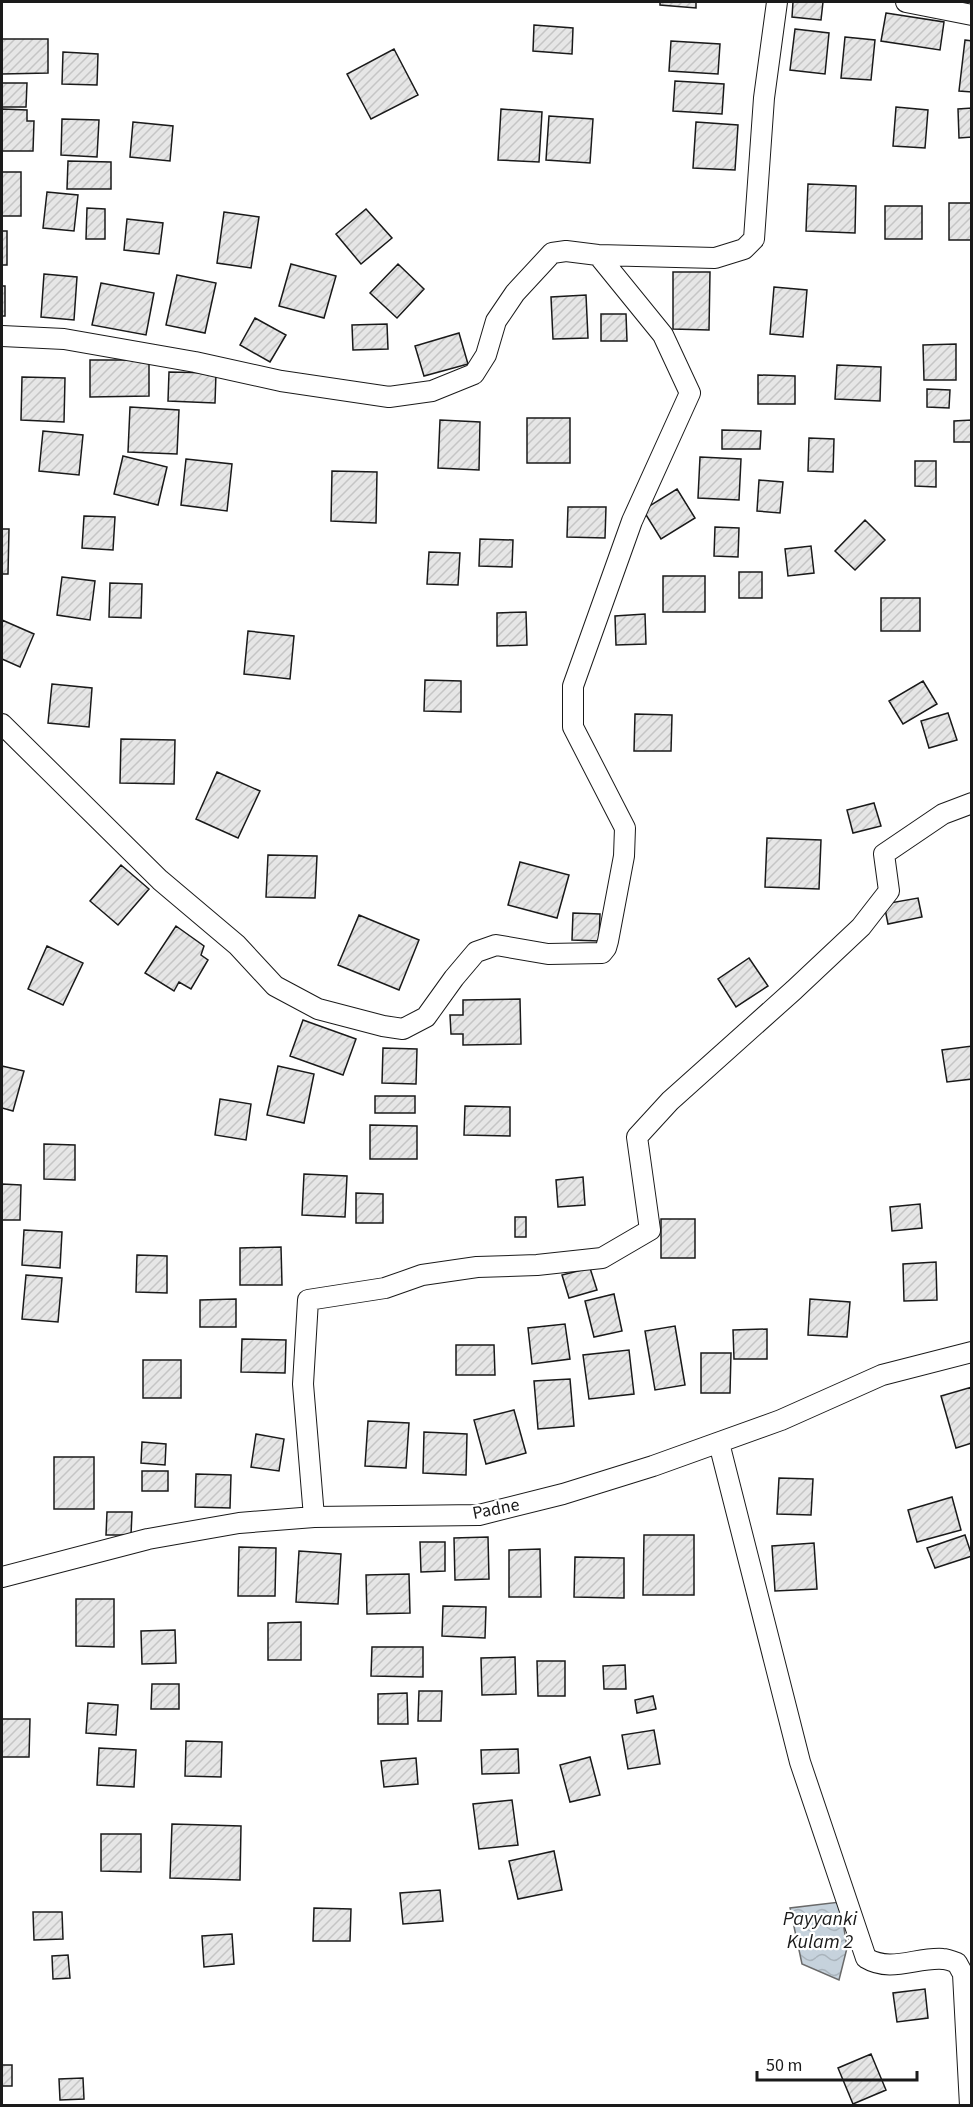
<svg xmlns="http://www.w3.org/2000/svg" width="973" height="2107" font-family="'Source Sans 3',sans-serif">
<style>
.water{fill:url(#water-waves);stroke:#6a6a6a;stroke-width:1.5}
.building{fill:url(#building-hatch);stroke:#1a1a1a;stroke-width:1.5}
.lines{fill:none;stroke-linecap:round;stroke-linejoin:round}
.street-casing{stroke:#1a1a1a;stroke-width:22}
.street{stroke:#fff;stroke-width:20}
.labels{text-anchor:middle;dominant-baseline:central;stroke-width:4.5;stroke-linejoin:round;paint-order:stroke}
.street-label{font-size:18px;fill:#1a1a1a;stroke:#fff}
.water-label{font-size:20px;font-style:italic;fill:#1a1a1a;stroke:#fff}
</style>
<defs>
<pattern id="water-waves" width="16" height="10" patternUnits="userSpaceOnUse" patternTransform="scale(1.5)"><rect width="16" height="10" fill="#c6d2dc"/><path d="M0 5q4-4 8 0t8 0" fill="none" stroke="#aab4bc"/></pattern>
<pattern id="building-hatch" width="6" height="6" patternUnits="userSpaceOnUse" patternTransform="scale(1.5)"><rect width="6" height="6" fill="#e6e6e6"/><path d="M-1 1l2-2M0 6l6-6M5 7l2-2" fill="none" stroke="#c5c5c5"/></pattern>
</defs>
<rect width="100%" height="100%" fill="#fff"/>
<path class="water" d="M 840,1902 L 847,1948 L 839,1980 L 802,1964 L 790,1908 Z"/>
<path class="building" d="M 660,2 L 696,2 L 696,8 L 660,5 Z
M 793,2 L 823,2 L 821,20 L 792,17 Z
M 886,13 L 944,22 L 940,50 L 881,41 Z
M 534,25 L 573,28 L 572,54 L 533,51 Z
M 795,29 L 829,33 L 825,74 L 790,70 Z
M 845,37 L 875,40 L 871,80 L 841,78 Z
M 2,39 L 48,39 L 48,73 L 2,74 Z
M 965,40 L 972,41 L 972,92 L 959,91 Z
M 671,41 L 720,44 L 718,74 L 669,71 Z
M 394,49 L 418,95 L 371,119 L 347,74 Z
M 63,52 L 98,54 L 97,85 L 62,84 Z
M 675,81 L 724,84 L 722,114 L 673,111 Z
M 2,83 L 27,83 L 26,107 L 2,107 Z
M 896,107 L 928,110 L 925,148 L 893,146 Z
M 972,108 L 972,137 L 959,138 L 958,109 Z
M 2,109 L 27,110 L 27,121 L 34,121 L 33,151 L 2,151 Z
M 501,109 L 542,112 L 539,162 L 498,160 Z
M 549,116 L 593,119 L 590,163 L 546,160 Z
M 62,119 L 99,120 L 97,157 L 61,155 Z
M 133,122 L 173,126 L 170,161 L 130,157 Z
M 696,122 L 738,125 L 735,170 L 693,168 Z
M 68,161 L 111,162 L 111,189 L 67,189 Z
M 2,172 L 21,172 L 21,216 L 2,216 Z
M 808,184 L 856,186 L 855,233 L 806,231 Z
M 47,192 L 78,195 L 74,231 L 43,228 Z
M 949,203 L 972,203 L 972,240 L 949,240 Z
M 885,206 L 922,206 L 922,239 L 885,239 Z
M 87,208 L 105,209 L 105,239 L 86,239 Z
M 366,209 L 392,238 L 361,264 L 336,234 Z
M 224,212 L 259,217 L 251,268 L 217,263 Z
M 127,219 L 163,223 L 159,254 L 124,250 Z
M 2,231 L 7,231 L 7,265 L 2,265 Z
M 291,264 L 336,276 L 324,318 L 279,306 Z
M 398,264 L 424,289 L 397,318 L 370,293 Z
M 673,272 L 710,272 L 709,330 L 673,329 Z
M 44,274 L 77,277 L 74,320 L 41,317 Z
M 177,275 L 216,283 L 205,333 L 166,325 Z
M 101,283 L 154,293 L 146,335 L 92,325 Z
M 2,286 L 5,286 L 5,316 L 2,316 Z
M 774,287 L 807,290 L 803,337 L 770,334 Z
M 586,295 L 588,338 L 553,339 L 551,297 Z
M 601,314 L 626,314 L 627,341 L 601,341 Z
M 255,318 L 286,335 L 270,362 L 240,345 Z
M 387,324 L 388,349 L 353,350 L 352,325 Z
M 459,333 L 468,364 L 424,376 L 415,346 Z
M 956,344 L 956,380 L 924,380 L 923,345 Z
M 90,360 L 149,360 L 149,396 L 90,397 Z
M 837,365 L 881,367 L 880,401 L 835,399 Z
M 169,372 L 216,373 L 215,403 L 168,401 Z
M 758,375 L 795,376 L 795,404 L 758,404 Z
M 22,377 L 65,378 L 64,422 L 21,420 Z
M 927,389 L 950,390 L 949,408 L 927,407 Z
M 130,407 L 179,410 L 177,454 L 128,452 Z
M 527,418 L 570,418 L 570,463 L 527,463 Z
M 440,420 L 480,422 L 479,470 L 438,468 Z
M 972,420 L 972,442 L 954,442 L 954,421 Z
M 722,430 L 761,431 L 760,449 L 722,449 Z
M 43,431 L 83,435 L 79,475 L 39,471 Z
M 809,438 L 834,439 L 833,472 L 808,471 Z
M 123,456 L 167,467 L 158,505 L 114,494 Z
M 700,457 L 741,459 L 739,500 L 698,498 Z
M 186,459 L 232,464 L 227,511 L 181,505 Z
M 915,461 L 936,461 L 936,487 L 915,486 Z
M 332,471 L 377,472 L 376,523 L 331,521 Z
M 759,480 L 783,482 L 780,513 L 757,511 Z
M 677,489 L 695,518 L 661,539 L 643,510 Z
M 568,507 L 606,507 L 605,538 L 567,537 Z
M 84,516 L 115,517 L 113,550 L 82,548 Z
M 865,520 L 885,540 L 855,570 L 835,551 Z
M 715,527 L 739,528 L 738,557 L 714,556 Z
M 2,529 L 9,529 L 8,574 L 2,574 Z
M 480,539 L 513,540 L 512,567 L 479,566 Z
M 811,546 L 814,573 L 788,576 L 785,549 Z
M 429,552 L 460,553 L 458,585 L 427,584 Z
M 739,572 L 762,572 L 762,598 L 739,598 Z
M 663,576 L 705,576 L 705,612 L 663,612 Z
M 62,577 L 95,581 L 90,620 L 57,615 Z
M 110,583 L 142,584 L 141,618 L 109,617 Z
M 881,598 L 920,598 L 920,631 L 881,631 Z
M 526,612 L 527,645 L 497,646 L 497,613 Z
M 645,614 L 646,644 L 616,645 L 615,616 Z
M 2,620 L 34,634 L 20,667 L 2,659 Z
M 248,631 L 294,636 L 290,679 L 244,674 Z
M 425,680 L 461,681 L 461,712 L 424,711 Z
M 923,681 L 937,704 L 903,724 L 889,701 Z
M 52,684 L 92,688 L 89,727 L 48,723 Z
M 948,713 L 957,740 L 929,748 L 921,721 Z
M 635,714 L 672,715 L 671,751 L 634,751 Z
M 121,739 L 175,740 L 174,784 L 120,783 Z
M 217,772 L 260,791 L 238,838 L 196,819 Z
M 874,803 L 881,826 L 853,833 L 847,810 Z
M 767,838 L 821,840 L 819,889 L 765,887 Z
M 268,855 L 317,856 L 315,898 L 266,897 Z
M 520,862 L 569,875 L 557,918 L 508,905 Z
M 121,865 L 149,889 L 118,925 L 90,901 Z
M 918,898 L 922,917 L 888,924 L 884,904 Z
M 573,913 L 600,914 L 599,941 L 572,940 Z
M 359,915 L 419,940 L 399,990 L 338,965 Z
M 176,926 L 204,946 L 201,955 L 208,960 L 191,989 L 179,982 L 174,991 L 145,973 Z
M 47,946 L 83,963 L 63,1005 L 28,989 Z
M 749,958 L 768,986 L 736,1007 L 718,979 Z
M 520,999 L 521,1044 L 463,1045 L 463,1034 L 451,1034 L 450,1015 L 463,1015 L 463,1000 Z
M 303,1020 L 356,1039 L 343,1075 L 290,1056 Z
M 972,1046 L 972,1079 L 947,1082 L 942,1050 Z
M 383,1048 L 417,1049 L 416,1084 L 382,1083 Z
M 2,1066 L 24,1071 L 13,1111 L 2,1108 Z
M 278,1066 L 314,1074 L 304,1123 L 267,1115 Z
M 375,1096 L 415,1096 L 415,1113 L 375,1113 Z
M 220,1099 L 251,1104 L 246,1140 L 215,1135 Z
M 465,1106 L 510,1107 L 510,1136 L 464,1135 Z
M 370,1125 L 417,1126 L 417,1159 L 370,1159 Z
M 44,1144 L 75,1145 L 75,1180 L 44,1179 Z
M 304,1174 L 347,1176 L 345,1217 L 302,1215 Z
M 583,1177 L 585,1205 L 558,1207 L 556,1180 Z
M 2,1184 L 21,1185 L 20,1220 L 2,1220 Z
M 356,1193 L 383,1194 L 383,1223 L 356,1223 Z
M 920,1204 L 922,1228 L 892,1231 L 890,1207 Z
M 515,1217 L 526,1217 L 526,1237 L 515,1237 Z
M 661,1219 L 695,1219 L 695,1258 L 661,1258 Z
M 24,1230 L 62,1232 L 60,1268 L 22,1265 Z
M 281,1247 L 282,1285 L 240,1285 L 240,1248 Z
M 137,1255 L 167,1256 L 167,1293 L 136,1292 Z
M 936,1262 L 937,1300 L 904,1301 L 903,1264 Z
M 590,1268 L 597,1290 L 569,1298 L 562,1275 Z
M 26,1275 L 62,1278 L 58,1322 L 22,1319 Z
M 614,1294 L 622,1331 L 594,1337 L 585,1301 Z
M 236,1299 L 236,1327 L 200,1327 L 200,1300 Z
M 810,1299 L 850,1302 L 847,1337 L 808,1335 Z
M 565,1324 L 570,1359 L 532,1364 L 528,1328 Z
M 675,1326 L 685,1385 L 655,1390 L 645,1331 Z
M 767,1329 L 767,1359 L 734,1359 L 733,1330 Z
M 242,1339 L 286,1340 L 285,1373 L 241,1372 Z
M 456,1345 L 494,1345 L 495,1375 L 456,1375 Z
M 629,1350 L 634,1394 L 589,1399 L 583,1355 Z
M 701,1353 L 731,1353 L 730,1393 L 701,1393 Z
M 143,1360 L 181,1360 L 181,1398 L 143,1398 Z
M 570,1379 L 574,1426 L 538,1429 L 534,1381 Z
M 972,1387 L 972,1443 L 956,1448 L 941,1396 Z
M 514,1410 L 526,1453 L 486,1464 L 474,1420 Z
M 368,1421 L 409,1423 L 406,1468 L 365,1466 Z
M 424,1432 L 467,1434 L 466,1475 L 423,1473 Z
M 256,1434 L 284,1439 L 279,1471 L 251,1467 Z
M 142,1442 L 166,1444 L 165,1465 L 141,1463 Z
M 54,1457 L 94,1457 L 94,1509 L 54,1509 Z
M 142,1471 L 168,1471 L 168,1491 L 142,1491 Z
M 196,1474 L 231,1475 L 230,1508 L 195,1507 Z
M 779,1478 L 813,1479 L 811,1515 L 777,1514 Z
M 952,1497 L 961,1530 L 917,1542 L 908,1510 Z
M 107,1512 L 132,1512 L 131,1535 L 106,1535 Z
M 644,1535 L 694,1535 L 694,1595 L 643,1595 Z
M 965,1535 L 972,1556 L 935,1568 L 927,1548 Z
M 488,1537 L 489,1579 L 455,1580 L 454,1538 Z
M 420,1542 L 445,1542 L 445,1571 L 421,1572 Z
M 814,1543 L 817,1589 L 775,1591 L 772,1546 Z
M 239,1547 L 276,1548 L 275,1596 L 238,1596 Z
M 540,1549 L 541,1597 L 509,1597 L 509,1550 Z
M 299,1551 L 341,1554 L 338,1604 L 296,1602 Z
M 575,1557 L 624,1558 L 624,1598 L 574,1597 Z
M 409,1574 L 410,1613 L 367,1614 L 366,1575 Z
M 76,1599 L 114,1599 L 114,1647 L 76,1646 Z
M 443,1606 L 486,1607 L 485,1638 L 442,1636 Z
M 301,1622 L 301,1660 L 268,1660 L 268,1623 Z
M 175,1630 L 176,1663 L 142,1664 L 141,1631 Z
M 372,1647 L 423,1647 L 423,1677 L 371,1676 Z
M 515,1657 L 516,1694 L 482,1695 L 481,1658 Z
M 537,1661 L 565,1661 L 565,1696 L 538,1696 Z
M 625,1665 L 626,1689 L 604,1689 L 603,1666 Z
M 152,1684 L 179,1684 L 179,1709 L 151,1709 Z
M 419,1691 L 442,1691 L 441,1721 L 418,1721 Z
M 407,1693 L 408,1724 L 378,1724 L 378,1694 Z
M 653,1696 L 656,1709 L 637,1713 L 635,1700 Z
M 88,1703 L 118,1705 L 116,1735 L 86,1733 Z
M 2,1719 L 30,1719 L 29,1757 L 2,1757 Z
M 654,1730 L 660,1764 L 628,1769 L 622,1735 Z
M 186,1741 L 222,1742 L 221,1777 L 185,1776 Z
M 99,1748 L 136,1750 L 134,1787 L 97,1785 Z
M 518,1749 L 519,1773 L 482,1774 L 481,1750 Z
M 590,1757 L 600,1795 L 570,1802 L 560,1765 Z
M 416,1758 L 418,1784 L 384,1787 L 381,1761 Z
M 512,1800 L 518,1845 L 479,1849 L 473,1804 Z
M 172,1824 L 241,1826 L 240,1880 L 170,1878 Z
M 101,1834 L 141,1834 L 141,1872 L 101,1871 Z
M 554,1851 L 562,1890 L 518,1899 L 509,1861 Z
M 440,1890 L 443,1921 L 403,1924 L 400,1893 Z
M 314,1908 L 351,1909 L 350,1941 L 313,1941 Z
M 33,1912 L 62,1912 L 63,1939 L 34,1940 Z
M 232,1934 L 234,1964 L 204,1967 L 202,1936 Z
M 68,1955 L 70,1978 L 53,1979 L 52,1956 Z
M 925,1989 L 928,2018 L 897,2022 L 893,1993 Z
M 871,2054 L 886,2090 L 853,2104 L 838,2068 Z
M 2,2065 L 12,2065 L 12,2086 L 2,2086 Z
M 83,2078 L 84,2099 L 60,2100 L 59,2079 Z"/>
<g class="lines">
<g class="street-casing">
<path id="street" d="M 906,2 L 972,15
M 2,336 L 64,339 L 195,362 L 281,381 L 389,397 L 432,391 L 474,374 L 486,355 L 496,321 L 515,293 L 552,253 L 566,251 L 598,255 L 715,258 L 744,249 L 754,239 L 764,98 L 777,2
M 2,724 L 160,880 L 237,945 L 275,986 L 318,1009 L 383,1026 L 403,1029 L 426,1017 L 454,978 L 476,952 L 496,945 L 548,954 L 602,953 L 606,948 L 608,941 L 624,856 L 625,828 L 573,727 L 573,686 L 632,521 L 690,393 L 663,335 L 598,255
M 719,1443 L 800,1762 L 866,1958 C 891,1973 916,1957 943,1959 C 947,1959 952,1961 957,1963 L 963,1974 L 970,2106
M 314,1517 L 303,1384 L 308,1300 L 385,1288 L 422,1275 L 477,1267 L 537,1265 L 602,1258 L 650,1230 L 637,1137 L 670,1101 L 794,990 L 861,927 L 889,891 L 884,854 L 943,814 L 972,803
M 2,1577 L 148,1539 L 239,1523 L 314,1517 L 479,1515 L 563,1494 L 653,1466 L 781,1420 L 882,1375 L 972,1352"/>
</g>
<use href="#street" class="street"/>
</g>
<g class="labels">
<g class="street-label">
<text transform="translate(496 1509) rotate(-11)">Padne</text>
</g>
<g class="water-label">
<text x="820" y="1919">Payyanki<tspan x="820" dy="23">Kulam 2</tspan></text>
</g>
</g>
<rect width="973" height="2107" fill="none" stroke="#1a1a1a" stroke-width="6"/>
<path d="M757 2071v9h160v-9" fill="none" stroke="#1a1a1a" stroke-width="3"/>
<text x="766" y="2071" font-size="18" fill="#1a1a1a" stroke="#ffffff" stroke-width="4.5" paint-order="stroke">50 m</text>
</svg>
